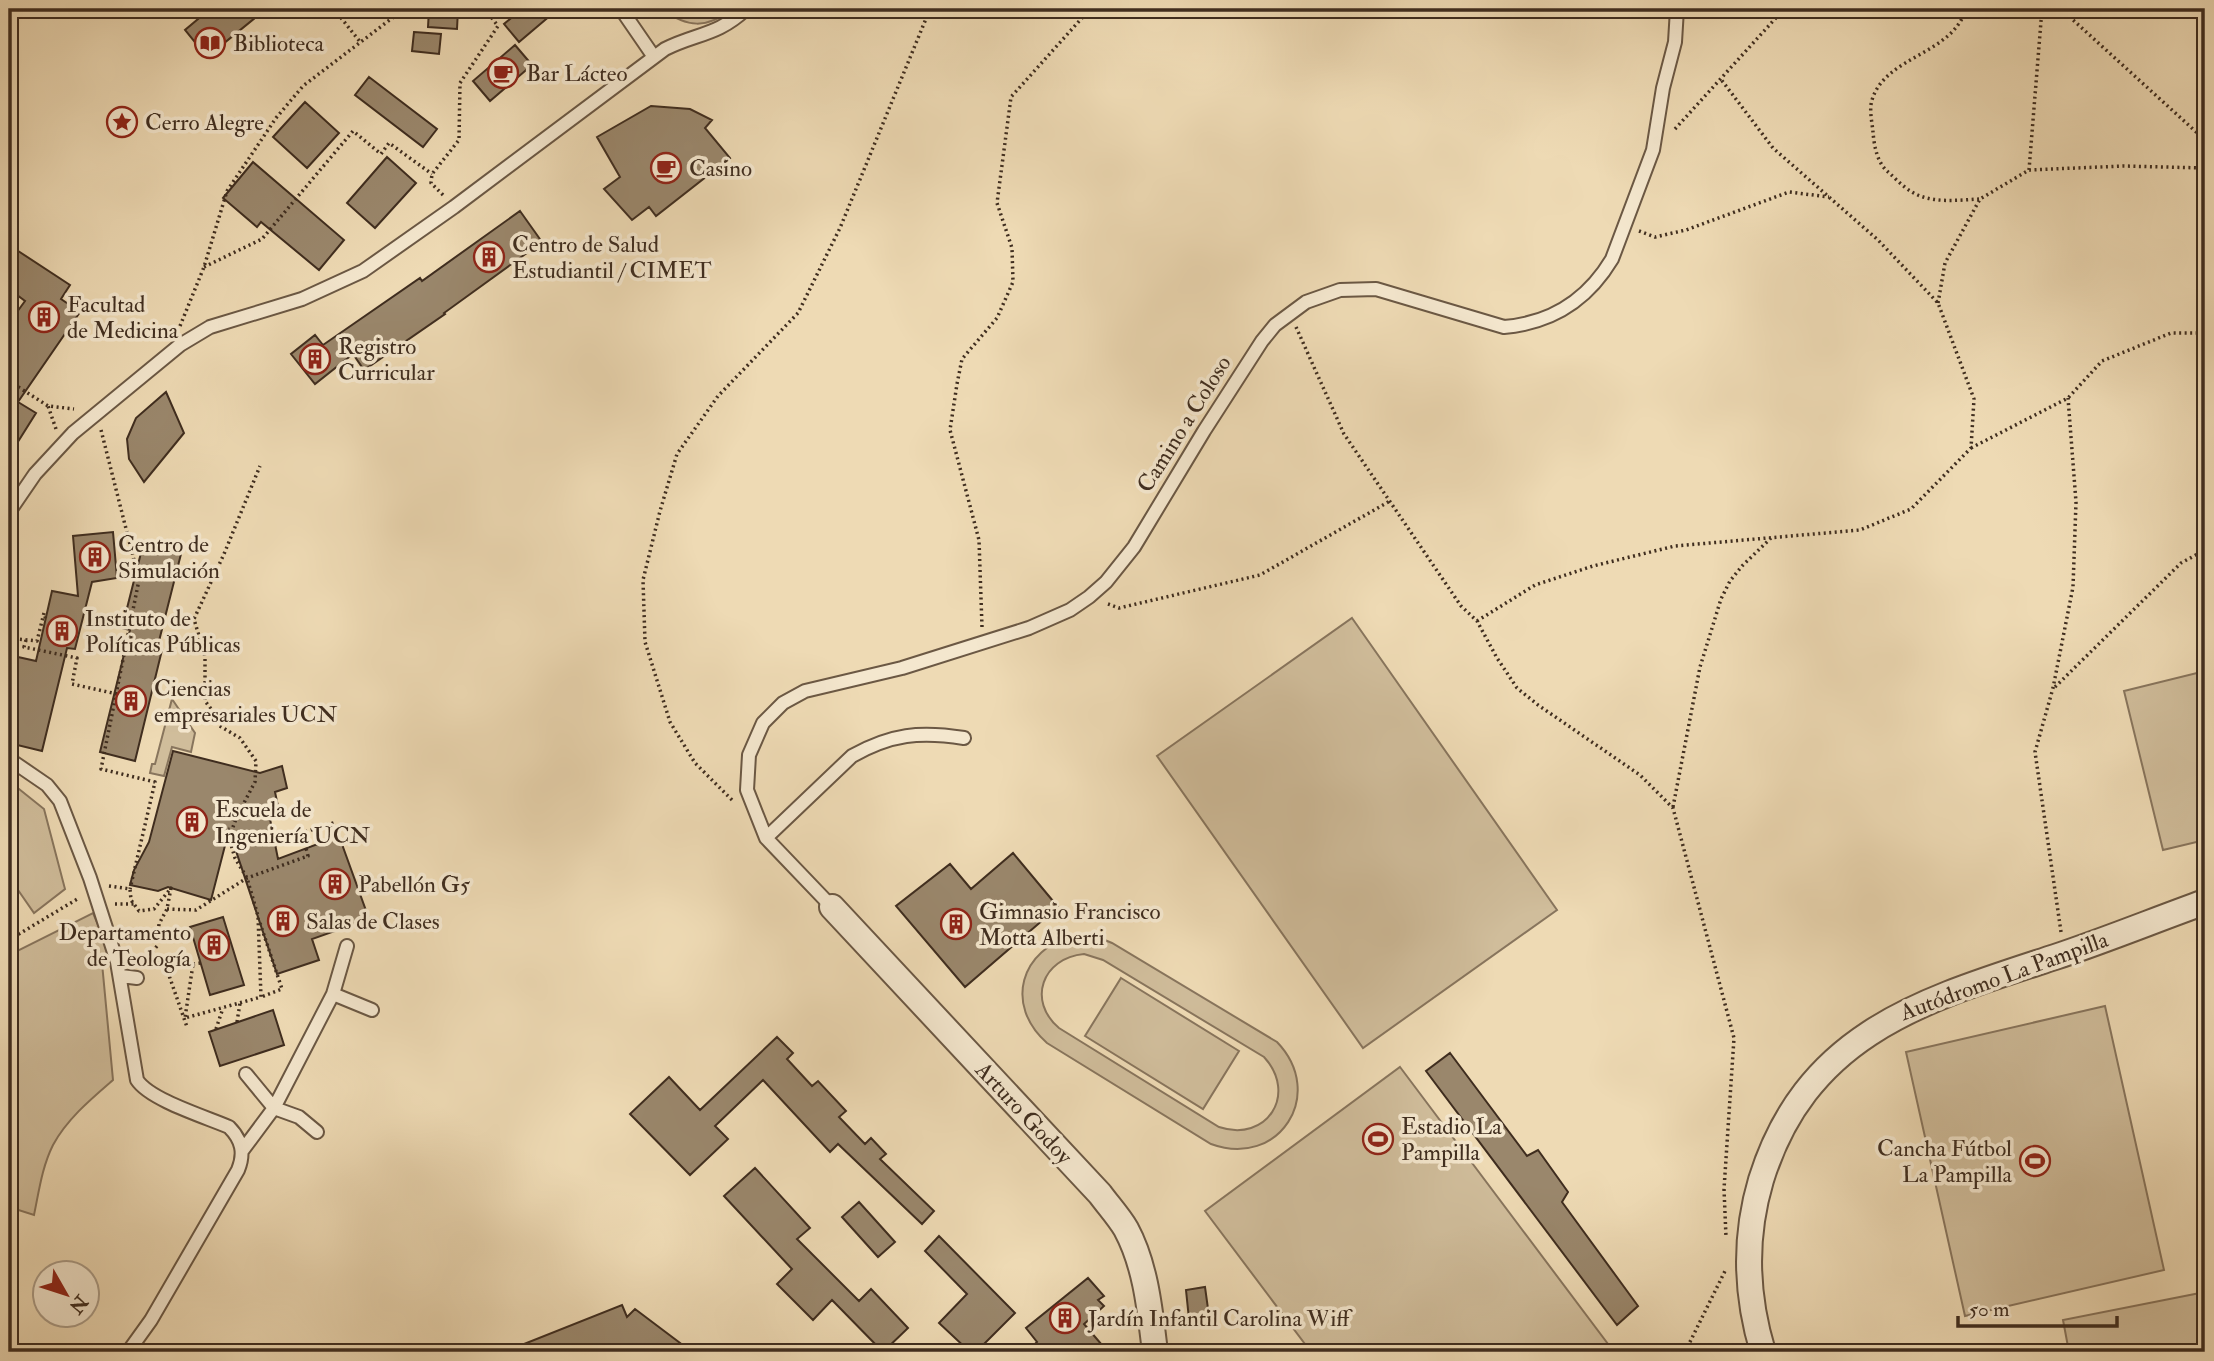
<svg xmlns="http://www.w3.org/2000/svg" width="2214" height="1361" font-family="'IM FELL Double Pica',serif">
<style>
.green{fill:#d0bd9b;stroke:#88755d;stroke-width:2;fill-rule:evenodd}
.building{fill:#9a876c;stroke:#3f2d1f;stroke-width:2}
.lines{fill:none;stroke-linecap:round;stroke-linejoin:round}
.service-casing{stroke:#6b5844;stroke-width:16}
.minor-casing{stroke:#6b5844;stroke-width:28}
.path{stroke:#3f2d1f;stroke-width:3.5;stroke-dasharray:2 3.5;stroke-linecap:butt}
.service{stroke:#f4e7ce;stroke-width:12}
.minor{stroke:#f4e7ce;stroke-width:24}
.labels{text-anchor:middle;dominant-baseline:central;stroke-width:7;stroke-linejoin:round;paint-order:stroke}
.poi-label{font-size:23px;fill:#3f2d1f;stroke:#f4e7ce;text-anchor:start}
.street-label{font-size:23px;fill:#3f2d1f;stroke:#f4e7ce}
</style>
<rect width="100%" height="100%" fill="#eedab4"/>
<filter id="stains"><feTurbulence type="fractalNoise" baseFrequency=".00286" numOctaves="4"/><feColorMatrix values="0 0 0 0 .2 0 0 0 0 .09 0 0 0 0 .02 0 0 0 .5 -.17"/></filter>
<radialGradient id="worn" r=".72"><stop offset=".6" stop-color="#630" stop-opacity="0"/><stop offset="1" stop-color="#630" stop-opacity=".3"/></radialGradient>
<path class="green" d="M 662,9 L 732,9 C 707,29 687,28 662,9 Z
M 1352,618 L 1557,910 L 1363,1048 L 1157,756 Z
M 2205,671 L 2205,840 L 2163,850 L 2124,691 Z
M 172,699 L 195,733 L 191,752 L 172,747 L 164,776 L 150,773 L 152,764 L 155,764 Z
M 9,781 L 44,809 L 65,889 L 34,913 L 9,877 L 9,839 L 12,837 L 9,832 Z
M 93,913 L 112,957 L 102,963 L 113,1080 C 91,1099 67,1119 53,1145 C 42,1167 39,1191 34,1215 L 9,1207 L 9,955 Z
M 1075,935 L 1100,938 L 1112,943 L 1277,1042 C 1327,1094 1279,1169 1211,1144 L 1047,1043 C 1004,1005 1020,949 1075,935 ZM 1084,954 L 1103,960 L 1264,1057 C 1298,1094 1267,1143 1219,1127 L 1059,1028 C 1027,1001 1042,958 1084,954 Z
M 1121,978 L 1239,1051 L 1203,1109 L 1085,1036 Z
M 2105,1006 L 2164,1270 L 1965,1316 L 1906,1052 Z
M 1400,1067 L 1614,1352 L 1311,1352 L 1205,1211 Z
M 2205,1292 L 2205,1352 L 2069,1352 L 2063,1320 Z"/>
<path class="building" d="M 210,9 L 266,9 L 207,57 L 185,30 Z
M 429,9 L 458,9 L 457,29 L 428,27 Z
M 522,9 L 558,9 L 519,42 L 504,24 Z
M 414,32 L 441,34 L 439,54 L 412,51 Z
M 515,45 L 532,65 L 490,101 L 473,81 Z
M 369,77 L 437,129 L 423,147 L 355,95 Z
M 305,102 L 339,133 L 307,168 L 273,137 Z
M 651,106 L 690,109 L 712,120 L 705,128 L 730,158 L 656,216 L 649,207 L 632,220 L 604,189 L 620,177 L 597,137 Z
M 387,157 L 416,183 L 375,228 L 347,203 Z
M 253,162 L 344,240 L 319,270 L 261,222 L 257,227 L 223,198 Z
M 520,211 L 542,242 L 444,313 L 445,314 L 364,370 L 353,354 L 315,384 L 291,354 L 315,335 L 323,345 L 420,278 L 422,281 Z
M 9,245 L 70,285 L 61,299 L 80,312 L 18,402 L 36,413 L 9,456 L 9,323 L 25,301 L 9,289 Z
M 166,392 L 184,433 L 144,482 L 129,459 L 127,439 L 136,418 Z
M 113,532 L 117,578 L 92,582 L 75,649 L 67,648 L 42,751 L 9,743 L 9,655 L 36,661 L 52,591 L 78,596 L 73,536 Z
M 144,541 L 182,550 L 157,649 L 162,650 L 135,761 L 100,752 L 130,630 L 122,628 Z
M 173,751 L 260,773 L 282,766 L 287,788 L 275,792 L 280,816 L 270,819 L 278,859 L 339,836 L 369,919 L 312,939 L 319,960 L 277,974 L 229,830 L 211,900 L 168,887 L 158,891 L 130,885 L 134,870 L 149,842 Z
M 1013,853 L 1058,907 L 965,987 L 896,906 L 950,864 L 971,889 Z
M 223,917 L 244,985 L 210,995 L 190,927 Z
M 273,1010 L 284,1045 L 220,1066 L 209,1032 Z
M 777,1037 L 793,1053 L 787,1059 L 812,1086 L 818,1081 L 846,1111 L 839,1117 L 865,1144 L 871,1138 L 886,1154 L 880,1159 L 934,1211 L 922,1224 L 838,1144 L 830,1152 L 763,1080 L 715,1126 L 728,1139 L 690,1175 L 630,1114 L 669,1077 L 700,1110 Z
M 1450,1053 L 1527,1156 L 1538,1150 L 1568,1192 L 1562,1202 L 1638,1306 L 1617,1325 L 1426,1071 Z
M 755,1168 L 810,1228 L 797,1239 L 859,1301 L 871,1289 L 908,1328 L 883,1352 L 832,1300 L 813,1320 L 777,1284 L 792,1269 L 724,1196 Z
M 859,1202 L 895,1242 L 878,1257 L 842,1217 Z
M 939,1236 L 1015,1313 L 985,1343 L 995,1352 L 970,1352 L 939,1323 L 967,1294 L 925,1251 Z
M 1088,1278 L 1104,1296 L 1098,1300 L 1104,1306 L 1084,1324 L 1108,1352 L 1027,1352 L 1037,1342 L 1026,1328 Z
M 1205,1287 L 1209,1316 L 1189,1319 L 1186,1290 Z
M 622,1305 L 627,1317 L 635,1309 L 692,1352 L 504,1352 Z"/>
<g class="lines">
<g class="service-casing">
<path id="service" d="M 621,9 L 654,57
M 9,512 L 35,474 L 73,433 L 180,345 L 210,327 L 302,299 L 363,271 L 454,207 L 665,49 C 697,33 717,36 746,9
M 9,759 L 47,785 L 60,801 L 90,878 L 117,962 L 137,1080 C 150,1100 206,1117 229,1127 C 242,1140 245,1153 238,1170 L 151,1320 L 128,1352
M 766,838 L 852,756 C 891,734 920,731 964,738
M 832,907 L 766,838 L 747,790 L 749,755 L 763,723 L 783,703 L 805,691 L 902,668 L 1029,628 L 1070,610 L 1089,597 L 1106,582 L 1134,547 L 1204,431 L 1262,341 L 1275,325 L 1306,302 L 1340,290 L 1376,289 L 1504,327 C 1552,323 1588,299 1612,259 L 1653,150 L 1663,88 L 1675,42 L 1677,9
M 121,976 L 137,978
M 333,994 L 372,1010
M 246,1074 L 274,1108 L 299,1117 L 317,1132
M 242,1151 L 274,1108 L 333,994 L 347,946"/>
</g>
<g class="minor-casing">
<path id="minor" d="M 832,907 L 1100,1194 C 1108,1205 1119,1217 1126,1229 C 1146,1266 1150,1311 1155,1352
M 1763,1352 C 1746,1296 1744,1237 1761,1180 C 1807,1032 1924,1000 2055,957 C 2106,940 2155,920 2205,902"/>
</g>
<path class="path" d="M 334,9 L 361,43
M 1966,9 C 1952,55 1885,56 1872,100 C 1869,109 1872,122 1873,132 C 1874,145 1877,162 1887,171 C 1895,178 1903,187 1912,192 C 1932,204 1958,200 1980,199
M 2061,9 L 2205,140
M 1675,129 L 1784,9
M 2029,170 L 2042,9
M 443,195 L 431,183 L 432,174 L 459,140 L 460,83 L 498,26 L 485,9
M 1639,231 L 1655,237 L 1686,230 L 1789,192 L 1829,197
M 204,267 L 262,239 L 353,131 L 381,154 L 389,143 L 432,174
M 1938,303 L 1945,263 L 1980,199 L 2029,170 L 2123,166 L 2205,168
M 180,326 L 204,267 L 227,191 L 276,118 L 303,86 L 404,9
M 1296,327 L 1344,434 L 1461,606 L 1477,621 L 1497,658 L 1517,688 L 1538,705 L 1640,775 L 1673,808 L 1734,1038 L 1724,1189 L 1726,1237
M 9,381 L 48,406
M 56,429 L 48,406 L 74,409
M 101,430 L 139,580 L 101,769 L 155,782 L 130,889
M 1971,448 L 2068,398 L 2102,361 L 2171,333 L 2205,333
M 1108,604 L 1119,608 L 1260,575 L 1390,501
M 1477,621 L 1535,585 L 1593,566 L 1675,546 L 1860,530 L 1911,509 L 1971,448 L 1974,399 L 1938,303 L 1878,240 L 1773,148 L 1720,78
M 982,627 L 979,540 L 950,430 L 957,384 L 962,359 L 997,318 L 1013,282 L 1012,248 L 997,203 L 1011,97 L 1090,9
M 9,638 L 37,641 L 44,613 L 46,620
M 26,640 L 24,647 L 77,658 L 72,684 L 117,694
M 2055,687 L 2181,563 L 2205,550
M 732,800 L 695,763 L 670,722 L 645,642 L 643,580 L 660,511 L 677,454 L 718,396 L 798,313 L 840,228 L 930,9
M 1673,807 L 1700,667 L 1721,599 L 1730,581 L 1742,566 L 1771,538
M 109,886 L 130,889 L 131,900 L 139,911 L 154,909 L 171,888 L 167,909 L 159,924 L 157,946 L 146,959 L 193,964 L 185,1018 L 261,997 L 258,916 L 247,878 L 235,858 L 229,838 L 237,816 L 255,782 L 256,761 L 240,738 L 218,725 L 212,710 L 205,701 L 205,657 L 194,619 L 224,554 L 260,466
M 115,904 L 134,904
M 167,909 L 196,910 L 247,878 L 308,856 L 302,833 L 336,822
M 260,923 L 282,989 L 261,997
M 2061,932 L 2035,752 L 2053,688 L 2073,587 L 2076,502 L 2068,398
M 9,940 L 79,898
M 134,958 L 146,959
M 164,961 L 187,1027
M 193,964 L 201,963
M 237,1022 L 240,1003
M 216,1029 L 223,1008
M 1685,1352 L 1726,1269"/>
<use href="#service" class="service"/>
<use href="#minor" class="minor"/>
</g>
<defs>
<g id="library-ring" transform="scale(1.575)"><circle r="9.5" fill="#f4e7ce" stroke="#8f2418" stroke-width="1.5"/><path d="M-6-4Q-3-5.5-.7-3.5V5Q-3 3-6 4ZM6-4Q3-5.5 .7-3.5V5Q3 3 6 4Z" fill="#8f2418"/></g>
<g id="cafe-ring" transform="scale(1.575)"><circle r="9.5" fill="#f4e7ce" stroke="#8f2418" stroke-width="1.5"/><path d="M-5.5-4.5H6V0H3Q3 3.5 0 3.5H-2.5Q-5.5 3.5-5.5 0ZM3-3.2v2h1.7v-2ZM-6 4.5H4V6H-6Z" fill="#8f2418"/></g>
<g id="sight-ring" transform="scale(1.575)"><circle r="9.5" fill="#f4e7ce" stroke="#8f2418" stroke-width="1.5"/><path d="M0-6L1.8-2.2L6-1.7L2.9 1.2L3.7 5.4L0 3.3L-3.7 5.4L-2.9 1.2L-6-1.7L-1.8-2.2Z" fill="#8f2418"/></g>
<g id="building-ring" transform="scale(1.575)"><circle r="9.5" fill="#f4e7ce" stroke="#8f2418" stroke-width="1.5"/><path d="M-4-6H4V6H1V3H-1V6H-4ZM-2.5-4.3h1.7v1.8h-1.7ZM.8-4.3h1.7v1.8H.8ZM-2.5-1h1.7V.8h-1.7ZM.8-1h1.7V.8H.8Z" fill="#8f2418"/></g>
<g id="stadium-ring" transform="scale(1.575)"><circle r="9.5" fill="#f4e7ce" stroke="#8f2418" stroke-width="1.5"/><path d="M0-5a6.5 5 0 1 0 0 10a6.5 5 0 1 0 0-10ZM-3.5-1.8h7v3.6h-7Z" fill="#8f2418"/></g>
</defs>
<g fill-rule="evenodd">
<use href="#library-ring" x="210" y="43"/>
<use href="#cafe-ring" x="503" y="73"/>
<use href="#sight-ring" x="122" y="122"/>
<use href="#cafe-ring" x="666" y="168"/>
<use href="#building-ring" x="489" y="257"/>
<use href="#building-ring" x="44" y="317"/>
<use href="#building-ring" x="315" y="359"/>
<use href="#building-ring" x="95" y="557"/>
<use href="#building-ring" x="62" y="631"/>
<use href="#building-ring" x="131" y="701"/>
<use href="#building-ring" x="192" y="822"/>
<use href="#building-ring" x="335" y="884"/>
<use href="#building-ring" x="283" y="921"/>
<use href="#building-ring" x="956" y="924"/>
<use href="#building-ring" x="214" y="945"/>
<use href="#stadium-ring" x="1378" y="1139"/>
<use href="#stadium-ring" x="2035" y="1161"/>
<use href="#building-ring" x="1065" y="1318"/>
</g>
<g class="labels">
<g class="poi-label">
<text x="233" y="43">Biblioteca</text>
<text x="526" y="73">Bar Lácteo</text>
<text x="145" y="122">Cerro Alegre</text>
<text x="689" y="168">Casino</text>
<text x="512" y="244">Centro de Salud<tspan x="512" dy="26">Estudiantil / CIMET</tspan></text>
<text x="67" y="304">Facultad<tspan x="67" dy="26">de Medicina</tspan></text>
<text x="338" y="346">Registro<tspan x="338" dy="26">Curricular</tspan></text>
<text x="118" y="544">Centro de<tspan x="118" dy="26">Simulación</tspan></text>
<text x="85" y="618">Instituto de<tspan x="85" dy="26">Políticas Públicas</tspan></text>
<text x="154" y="688">Ciencias<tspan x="154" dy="26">empresariales UCN</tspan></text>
<text x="215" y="809">Escuela de<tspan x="215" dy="26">Ingeniería UCN</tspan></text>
<text x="358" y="884">Pabellón G5</text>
<text x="979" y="911">Gimnasio Francisco<tspan x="979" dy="26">Motta Alberti</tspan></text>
<text x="306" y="921">Salas de Clases</text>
<text x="191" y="932" text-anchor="end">Departamento<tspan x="191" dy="26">de Teología</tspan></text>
<text x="1401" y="1126">Estadio La<tspan x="1401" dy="26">Pampilla</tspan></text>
<text x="2012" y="1148" text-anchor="end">Cancha Fútbol<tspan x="2012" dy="26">La Pampilla</tspan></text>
<text x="1088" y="1318">Jardín Infantil Carolina Wiff</text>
</g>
<g class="street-label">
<text transform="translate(1184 424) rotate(-58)">Camino a Coloso</text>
<text transform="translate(2004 976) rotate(-20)">Autódromo La Pampilla</text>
<text transform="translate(1024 1113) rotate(47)">Arturo Godoy</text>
</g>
</g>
<rect width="2214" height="1361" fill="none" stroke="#eedab4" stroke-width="35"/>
<rect x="10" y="10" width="2193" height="1340" fill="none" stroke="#3f2d1f" stroke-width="3.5"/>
<rect x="18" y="18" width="2179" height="1326" fill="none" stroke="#3f2d1f" stroke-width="2"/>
<g transform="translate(66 1294) rotate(129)"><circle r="33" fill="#f4e7ce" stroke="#ac9d88" stroke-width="2"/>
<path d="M0-5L12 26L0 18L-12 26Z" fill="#8f2418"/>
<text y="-10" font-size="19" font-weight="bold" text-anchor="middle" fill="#3f2d1f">N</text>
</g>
<path d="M1958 1316v10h159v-10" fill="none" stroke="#3f2d1f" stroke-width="3.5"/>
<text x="1969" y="1316" font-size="21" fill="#3f2d1f" stroke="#f4e7ce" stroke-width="5" paint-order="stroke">50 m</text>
<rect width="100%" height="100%" filter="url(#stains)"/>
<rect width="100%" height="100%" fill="url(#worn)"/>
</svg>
